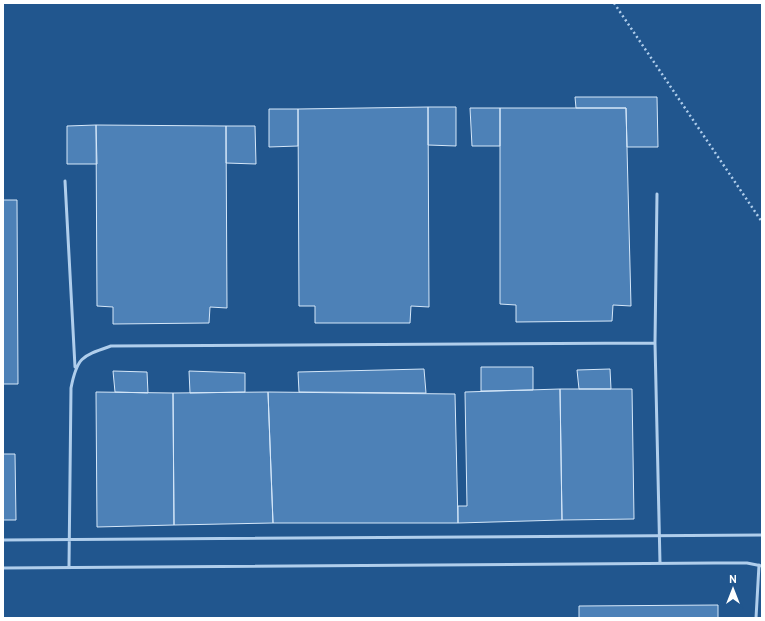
<svg xmlns="http://www.w3.org/2000/svg" width="765" height="621" font-family="Overpass,sans-serif">
<style>
.building{fill:#4d81b7;stroke:#d5e7f9}
.lines{fill:none;stroke-linecap:round;stroke-linejoin:round}
.path{stroke:#b0ceec;stroke-width:2.5;stroke-dasharray:2 3;stroke-linecap:butt}
.service{stroke:#b0ceec;stroke-width:3}
</style>
<rect width="100%" height="100%" fill="#21568e"/>
<path class="building" d="M 575,97 L 657,97 L 658,147 L 627,147 L 626,108 L 576,108 Z
M 428,107 L 429,307 L 411,306 L 410,323 L 315,323 L 315,306 L 299,306 L 298,109 Z
M 428,107 L 456,107 L 456,146 L 428,145 Z
M 470,108 L 500,108 L 500,146 L 472,146 Z
M 500,108 L 626,108 L 631,306 L 613,305 L 612,321 L 516,322 L 516,305 L 500,304 Z
M 269,109 L 298,109 L 298,146 L 269,147 Z
M 96,125 L 226,126 L 227,308 L 210,307 L 209,323 L 113,324 L 113,307 L 97,306 Z
M 96,125 L 97,164 L 67,164 L 67,126 Z
M 226,126 L 255,126 L 256,164 L 226,163 Z
M 3,200 L 17,200 L 18,384 L 3,384 Z
M 481,367 L 533,367 L 533,390 L 481,391 Z
M 424,369 L 426,393 L 299,392 L 298,372 Z
M 610,369 L 611,389 L 579,389 L 577,370 Z
M 113,371 L 147,372 L 148,393 L 115,392 Z
M 189,371 L 245,373 L 245,392 L 190,393 Z
M 560,389 L 632,389 L 634,519 L 562,520 Z
M 560,389 L 562,520 L 458,523 L 458,506 L 467,506 L 465,392 Z
M 96,392 L 173,393 L 174,525 L 97,527 Z
M 268,392 L 273,523 L 174,525 L 173,393 Z
M 268,392 L 455,394 L 458,523 L 273,523 Z
M 3,454 L 15,454 L 16,520 L 3,520 Z
M 718,605 L 718,618 L 579,618 L 579,606 Z"/>
<g class="lines">
<path class="path" d="M 614,3 L 762,222"/>
<path class="service" d="M 65,181 L 75,367
M 657,194 L 655,343 L 660,563
M 3,540 L 762,535
M 69,566 L 71,388 C 77,357 82,356 111,346 L 655,343
M 3,568 L 715,563 L 747,563 L 762,566
M 756,618 L 759,565"/>
</g>
<rect width="765" height="621" fill="none" stroke="#ffffff" stroke-width="8"/>
<g transform="translate(733 589)" stroke="#21568e" stroke-width="3" paint-order="stroke">
<path d="M0-3L7 15L0 10L-7 15Z" fill="#ffffff"/>
<text y="-6" font-size="11" font-weight="bold" text-anchor="middle" fill="#ffffff">N</text>
</g>
</svg>
